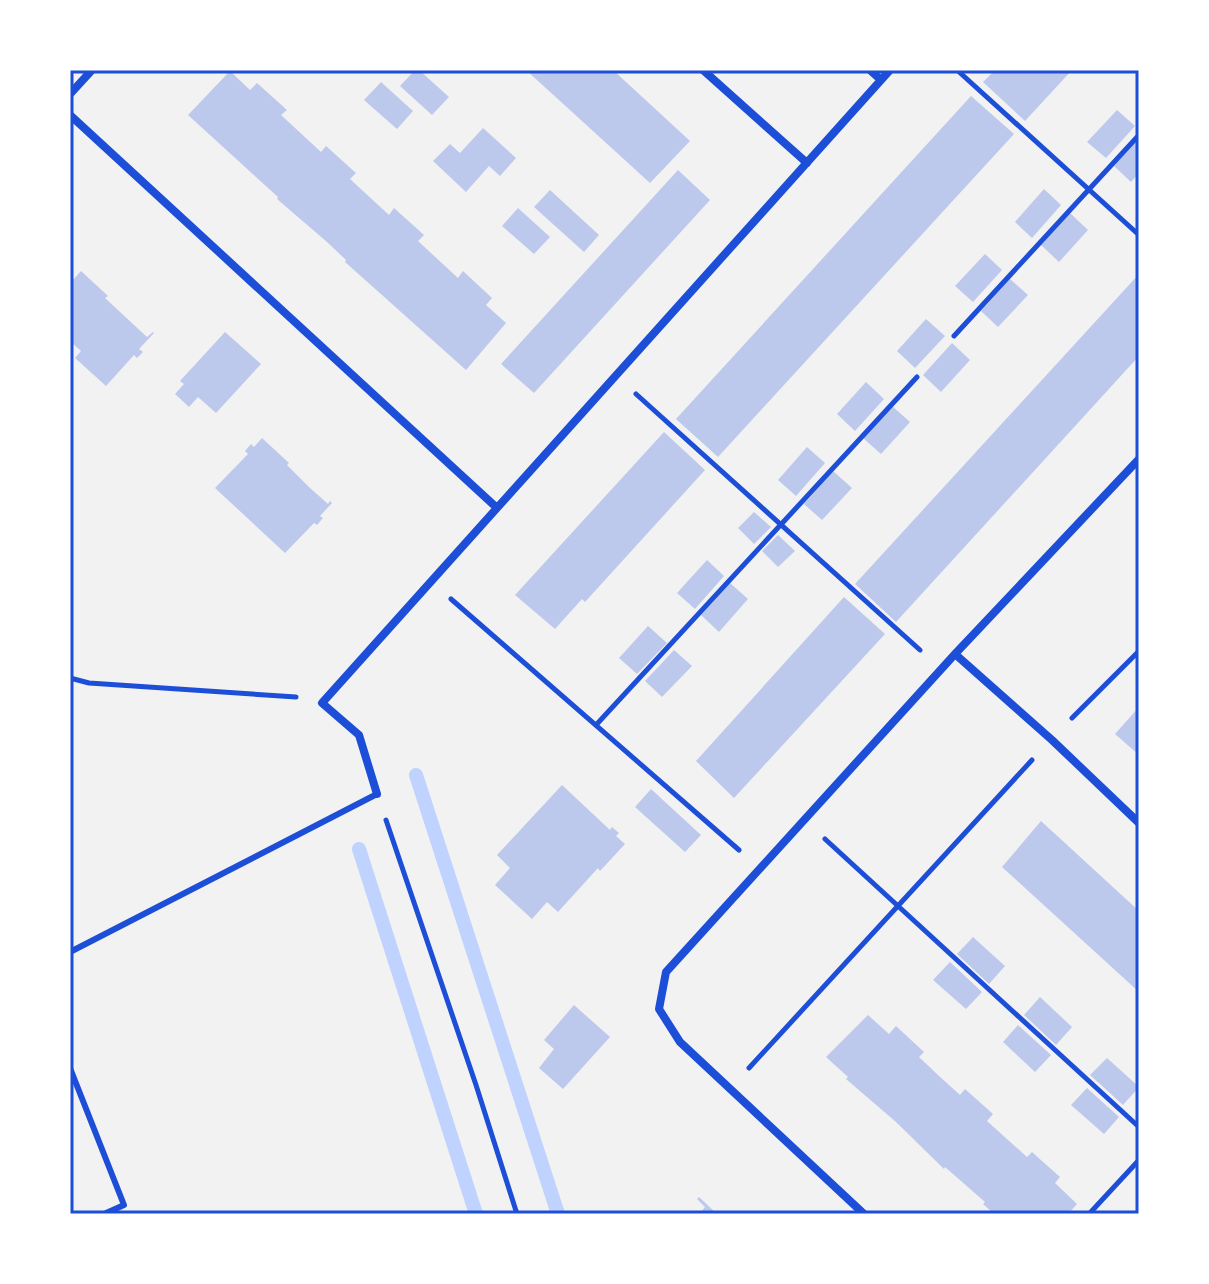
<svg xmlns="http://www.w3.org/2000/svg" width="1209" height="1284" font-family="'Noto Serif',serif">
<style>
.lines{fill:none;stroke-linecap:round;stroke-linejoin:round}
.stream{stroke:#bfd3fe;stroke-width:14}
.building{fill:#bdc9ec}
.path{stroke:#1d4ed8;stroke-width:5}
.service{stroke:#1d4ed8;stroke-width:6}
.minor{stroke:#1d4ed8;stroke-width:8}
.neatline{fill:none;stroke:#1d4ed8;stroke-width:3}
</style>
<rect width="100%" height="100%" fill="#f2f2f2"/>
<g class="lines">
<path class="stream" d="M 416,775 L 558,1214
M 359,849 L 476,1214"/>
</g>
<path class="building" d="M 415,70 L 419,70 L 449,97 L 432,115 L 400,86 Z
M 526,70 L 613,70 L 690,141 L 650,183 Z
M 995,70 L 1072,70 L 1025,121 L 983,82 Z
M 230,71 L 250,90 L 257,83 L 287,110 L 281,115 L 321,152 L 326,146 L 356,173 L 350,179 L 389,215 L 394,208 L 424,235 L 418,241 L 458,278 L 463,271 L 492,298 L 486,305 L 506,323 L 466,370 L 345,262 L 346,260 L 327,242 L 277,199 L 278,197 L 188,115 Z
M 381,82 L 413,111 L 397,129 L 364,100 Z
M 971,96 L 1014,134 L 718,457 L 676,419 Z
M 1117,110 L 1135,126 L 1106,158 L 1087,142 Z
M 483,128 L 516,158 L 500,176 L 489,166 L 466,192 L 433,161 L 450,144 L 460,153 Z
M 1139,138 L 1139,173 L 1131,182 L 1114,166 Z
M 678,170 L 710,200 L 534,393 L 501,364 Z
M 1044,189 L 1061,205 L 1032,238 L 1015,222 Z
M 550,190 L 599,235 L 584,252 L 534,207 Z
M 518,208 L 550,237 L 534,254 L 502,226 Z
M 1070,213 L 1088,230 L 1059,262 L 1041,245 Z
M 985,254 L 1002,270 L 973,302 L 955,286 Z
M 81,271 L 108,296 L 105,298 L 147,337 L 153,332 L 154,333 L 139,349 L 143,352 L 137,358 L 134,355 L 106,386 L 75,358 L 81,351 L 70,341 L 70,279 L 72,281 Z
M 1139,274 L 1139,356 L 896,622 L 855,584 Z
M 1010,279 L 1028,295 L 998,327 L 981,311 Z
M 926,319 L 945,336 L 915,368 L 897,351 Z
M 225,332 L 261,364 L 216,413 L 198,397 L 189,407 L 175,394 L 184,384 L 180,381 Z
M 952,343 L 970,360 L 941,392 L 923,375 Z
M 866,382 L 884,399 L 855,431 L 837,414 Z
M 892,406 L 910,422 L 881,454 L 863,438 Z
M 664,432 L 705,470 L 585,602 L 582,599 L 555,629 L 515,595 Z
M 262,438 L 289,463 L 287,465 L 310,488 L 328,504 L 330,501 L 332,503 L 320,516 L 323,518 L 317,525 L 314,523 L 285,553 L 215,488 L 248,454 L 245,451 L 251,444 L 254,447 Z
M 807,447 L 825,463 L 796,496 L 778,480 Z
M 833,471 L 852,488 L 822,520 L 804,504 Z
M 754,512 L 771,527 L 754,544 L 738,528 Z
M 778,535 L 795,551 L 778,567 L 762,551 Z
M 707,560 L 724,576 L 695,609 L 677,593 Z
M 730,583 L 748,599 L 719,632 L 701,615 Z
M 844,597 L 885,634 L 734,798 L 696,761 Z
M 648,626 L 667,643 L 637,674 L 619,658 Z
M 674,650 L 692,666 L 662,697 L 645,681 Z
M 1139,707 L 1139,755 L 1115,734 Z
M 562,785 L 610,830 L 612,827 L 619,833 L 616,836 L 625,844 L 600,871 L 598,868 L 558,912 L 547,902 L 532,919 L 495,885 L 510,868 L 497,855 Z
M 651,789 L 701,835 L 685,852 L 635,807 Z
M 1041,821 L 1139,911 L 1139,992 L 1002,867 Z
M 973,937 L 1005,966 L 989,984 L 957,954 Z
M 950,962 L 982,992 L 966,1009 L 933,980 Z
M 1040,997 L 1072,1027 L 1056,1045 L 1024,1015 Z
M 574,1005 L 610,1037 L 563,1089 L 539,1068 L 554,1049 L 544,1040 Z
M 868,1015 L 889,1034 L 896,1026 L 924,1052 L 919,1057 L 938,1075 L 960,1095 L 965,1089 L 993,1114 L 987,1121 L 1027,1157 L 1032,1152 L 1060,1177 L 1055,1183 L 1077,1204 L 1068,1214 L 994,1214 L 983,1204 L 985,1202 L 945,1167 L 944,1169 L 896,1122 L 846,1079 L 848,1077 L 826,1057 Z
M 1018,1025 L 1051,1055 L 1035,1072 L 1003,1042 Z
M 1107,1058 L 1139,1087 L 1123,1105 L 1090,1075 Z
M 1087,1088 L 1119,1117 L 1104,1134 L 1071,1105 Z
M 699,1197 L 717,1214 L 699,1214 L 705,1207 L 697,1199 Z"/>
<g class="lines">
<path class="path" d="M 957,70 L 1139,235
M 954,336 L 1139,135
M 636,394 L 920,650
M 451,599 L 739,850
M 70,678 L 89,683 L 296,697
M 1072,718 L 1139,651
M 596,725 L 917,377
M 386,820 L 476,1085 L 517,1214
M 825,839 L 1139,1127
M 749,1068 L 1032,760
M 1089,1214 L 1139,1160"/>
<path class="service" d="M 70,952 L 377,794
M 70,1068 L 124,1205 L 104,1214"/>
<path class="minor" d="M 703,70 L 807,163
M 870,70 L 881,80
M 70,94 L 92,70
M 70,115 L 497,508
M 955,654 L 1052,740 L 1139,823
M 377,794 L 359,735 L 322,703 L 890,70
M 864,1214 L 680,1042 L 659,1009 L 666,972 L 955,654 L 1139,459"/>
</g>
<rect width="1209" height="1284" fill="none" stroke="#ffffff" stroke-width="144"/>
<rect x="72" y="72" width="1065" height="1140" class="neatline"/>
</svg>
